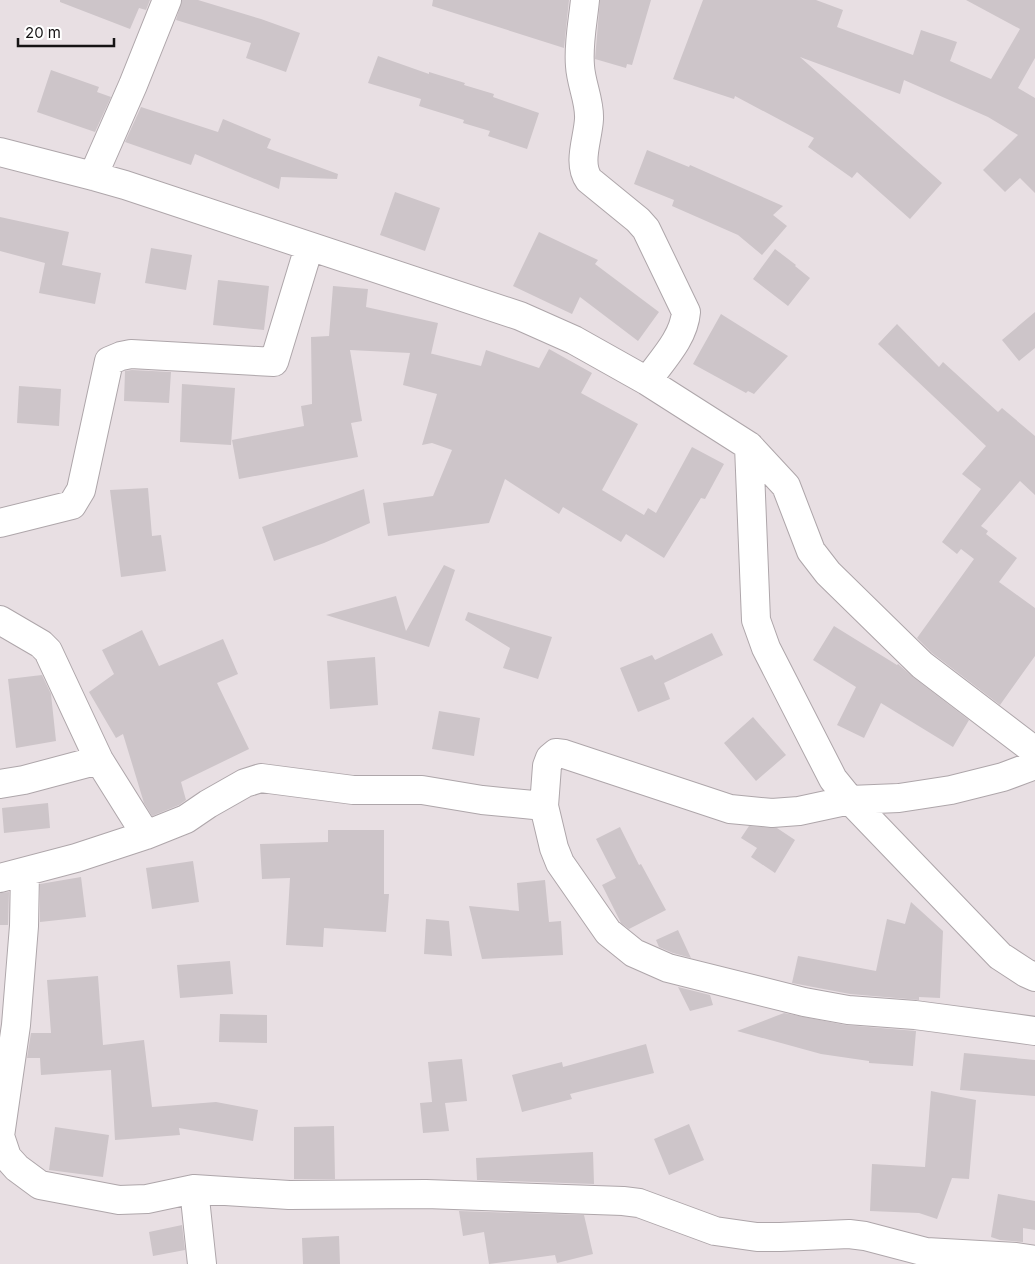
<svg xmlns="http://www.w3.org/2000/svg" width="1035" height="1264" font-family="Inter,sans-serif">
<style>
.building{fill:#cdc5c9}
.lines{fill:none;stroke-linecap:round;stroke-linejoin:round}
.minor-casing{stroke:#aea6aa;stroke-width:30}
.minor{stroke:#fff;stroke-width:28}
</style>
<rect width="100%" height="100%" fill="#e8dfe3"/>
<path class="building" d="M 60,0 L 150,0 L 146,10 L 139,8 L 130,29 L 60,2 Z
M 182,0 L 198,0 L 261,19 L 300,33 L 286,72 L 246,58 L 251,43 L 176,20 Z
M 433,0 L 569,0 L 564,48 L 432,6 Z
M 600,0 L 651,0 L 632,65 L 627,64 L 626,68 L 595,59 Z
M 703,0 L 816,0 L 843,10 L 837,27 L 913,55 L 921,30 L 957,42 L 950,61 L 991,79 L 1020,29 L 966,0 L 1035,0 L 1035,58 L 1018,88 L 1035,98 L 1035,193 L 1020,178 L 1005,192 L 983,170 L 1018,135 L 988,117 L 904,80 L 900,94 L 800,57 L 942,183 L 910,219 L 857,172 L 852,178 L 808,147 L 814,138 L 735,96 L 734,99 L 673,79 Z
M 378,56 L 429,74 L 429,72 L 465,83 L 464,85 L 494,94 L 493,97 L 539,113 L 527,149 L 488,136 L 490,131 L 463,123 L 464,120 L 419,106 L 421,99 L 368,83 Z
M 51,70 L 99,87 L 97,92 L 111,97 L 95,132 L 37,112 Z
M 141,107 L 218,132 L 223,119 L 271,139 L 267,148 L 338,174 L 337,179 L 281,177 L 279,189 L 195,154 L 191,165 L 125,142 Z
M 647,150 L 689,167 L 690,165 L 783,206 L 773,215 L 787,226 L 762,255 L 738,235 L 672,206 L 674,200 L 634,184 Z
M 395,192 L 440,208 L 425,251 L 380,235 Z
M 0,217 L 69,232 L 62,265 L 101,273 L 95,304 L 39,293 L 45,263 L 0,251 Z
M 539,232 L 598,260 L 595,264 L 659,312 L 638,341 L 580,297 L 572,314 L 513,286 Z
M 151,248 L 192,255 L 186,290 L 145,283 Z
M 775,249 L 796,265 L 795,266 L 810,278 L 788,306 L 753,279 Z
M 218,280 L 269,286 L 264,330 L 213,325 Z
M 333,286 L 368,289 L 366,307 L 438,323 L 431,354 L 429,353 L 481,366 L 486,350 L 539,368 L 549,349 L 592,373 L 581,393 L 638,424 L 602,490 L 644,515 L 648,508 L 656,513 L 692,447 L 724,464 L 705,499 L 701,498 L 664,558 L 626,534 L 621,542 L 563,507 L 559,514 L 505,479 L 489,523 L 388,536 L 383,503 L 433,496 L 452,450 L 432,443 L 422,445 L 437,394 L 403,385 L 410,353 L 350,350 L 362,421 L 351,423 L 358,457 L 239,479 L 232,440 L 304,426 L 301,406 L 312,404 L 311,337 L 329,336 Z
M 1035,312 L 1035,348 L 1019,361 L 1002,340 Z
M 721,314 L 788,356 L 754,394 L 748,391 L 746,393 L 693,364 Z
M 897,324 L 939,367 L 943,362 L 998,412 L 1002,408 L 1035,436 L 1035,495 L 1020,481 L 981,526 L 988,531 L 986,534 L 1017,558 L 999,582 L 1035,608 L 1035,656 L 1000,705 L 932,653 L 917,638 L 974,559 L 961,549 L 957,554 L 942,542 L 981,489 L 962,474 L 986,446 L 878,344 Z
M 132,370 L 171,372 L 169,403 L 124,401 L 125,371 Z
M 182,384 L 235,388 L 231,445 L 180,442 Z
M 19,386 L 61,389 L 59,426 L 17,423 Z
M 148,488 L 152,536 L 161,535 L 166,571 L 121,577 L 110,490 Z
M 364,489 L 370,523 L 324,543 L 274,561 L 262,527 Z
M 444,565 L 455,570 L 429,647 L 326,615 L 396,596 L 406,631 Z
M 468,612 L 552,637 L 538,679 L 503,668 L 510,648 L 465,620 Z
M 834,626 L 897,665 L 898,664 L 913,677 L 969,720 L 953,747 L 881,703 L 864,738 L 837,725 L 856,687 L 813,660 Z
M 142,630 L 159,666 L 223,639 L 238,674 L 217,683 L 249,749 L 181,782 L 186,800 L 179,805 L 152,816 L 144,803 L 123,734 L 116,738 L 89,692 L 114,674 L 102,650 Z
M 712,633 L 723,655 L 664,683 L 670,699 L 638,712 L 620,668 L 652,655 L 655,660 Z
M 375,657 L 378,705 L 330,709 L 327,661 Z
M 42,675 L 51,694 L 56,741 L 16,748 L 8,679 Z
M 439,711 L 480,718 L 474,756 L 432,749 Z
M 753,717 L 786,755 L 756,781 L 724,743 Z
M 48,803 L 50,828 L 4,833 L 2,808 Z
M 749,826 L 777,828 L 795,840 L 775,873 L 751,857 L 757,848 L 741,838 Z
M 620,827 L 639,865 L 641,864 L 666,910 L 629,929 L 621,923 L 602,885 L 616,878 L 596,839 Z
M 328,830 L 384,830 L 384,894 L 389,894 L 386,932 L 324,928 L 323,947 L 286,945 L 290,878 L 262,879 L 260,844 L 328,842 Z
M 193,861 L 199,902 L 152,909 L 146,868 Z
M 81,877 L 86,917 L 40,922 L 40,884 Z
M 545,880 L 549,922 L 561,921 L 563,955 L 482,959 L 469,906 L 519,911 L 517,883 Z
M 9,892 L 8,925 L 0,925 L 0,893 Z
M 911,902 L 943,931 L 940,998 L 919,997 L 919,1000 L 850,994 L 792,983 L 798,956 L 876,971 L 887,919 L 905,924 Z
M 426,919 L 449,921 L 452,956 L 424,954 Z
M 678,930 L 691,958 L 673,953 L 659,947 L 656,940 Z
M 230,961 L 233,994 L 180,998 L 177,965 Z
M 98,976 L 103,1045 L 144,1040 L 152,1107 L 216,1102 L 258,1110 L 253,1141 L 179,1128 L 180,1135 L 115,1140 L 111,1070 L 41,1075 L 40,1058 L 27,1058 L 31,1033 L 51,1033 L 47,980 Z
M 678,987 L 710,995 L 713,1005 L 690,1011 Z
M 784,1013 L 845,1025 L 916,1031 L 913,1066 L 869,1063 L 869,1061 L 821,1054 L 737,1031 Z
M 220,1014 L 267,1015 L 267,1043 L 219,1042 Z
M 646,1044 L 654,1073 L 570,1094 L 572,1099 L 522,1112 L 512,1075 L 562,1062 L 563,1067 Z
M 964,1053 L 1035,1060 L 1035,1096 L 960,1090 Z
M 462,1059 L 467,1101 L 445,1103 L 449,1131 L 423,1133 L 420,1103 L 432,1102 L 428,1062 Z
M 931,1091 L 976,1100 L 969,1179 L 952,1178 L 937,1219 L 919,1213 L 870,1211 L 872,1164 L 925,1167 Z
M 689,1124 L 704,1160 L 669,1175 L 654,1139 Z
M 334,1126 L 335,1179 L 294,1179 L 294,1127 Z
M 55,1127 L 109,1135 L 103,1177 L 49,1170 Z
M 593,1152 L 594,1184 L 477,1180 L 476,1158 Z
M 998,1194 L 1035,1201 L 1035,1230 L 1023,1228 L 1023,1242 L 1000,1240 L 991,1237 Z
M 459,1211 L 584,1215 L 593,1254 L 557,1263 L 555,1255 L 489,1264 L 484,1232 L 463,1236 Z
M 182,1225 L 185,1250 L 153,1256 L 149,1232 Z
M 339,1236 L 340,1264 L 303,1264 L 302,1238 Z"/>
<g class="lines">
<g class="minor-casing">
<path id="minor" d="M 585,0 C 583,21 578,44 580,66 C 581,84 590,101 589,119 C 588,139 577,163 589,180 L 638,220 L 646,229 L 686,312 C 684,338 662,360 647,381
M 0,152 L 93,176 L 125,185 L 520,316 L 574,340 L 647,381 L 749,446 L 756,620 L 766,648 L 833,779 L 850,800 L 1000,956 L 1026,973 L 1035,977
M 93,176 L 133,85 L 167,0
M 749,446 L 786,486 L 811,551 L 828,573 L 922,665 L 1035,751
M 0,523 L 72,505 L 81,490 L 109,361 L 121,356 L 131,354 L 274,362 L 309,247
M 0,620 L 41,644 L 48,651 L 99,760 L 24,780 L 0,784
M 99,760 L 146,835
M 1035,765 L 1003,777 L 951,790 L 899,798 L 850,800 L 799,811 L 772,813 L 730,809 L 564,754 L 556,753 L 550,758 L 547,766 L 544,806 L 554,848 L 560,863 L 608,932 L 634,953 L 668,968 L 804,1002 L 848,1010 L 915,1015 L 1035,1031
M 25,872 L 24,926 L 16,1025 L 0,1136 L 7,1157 L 17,1168 L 40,1185 L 119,1200 L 147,1199 L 194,1189 L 289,1195 L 426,1194 L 623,1201 L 639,1203 L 715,1231 L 757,1237 L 780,1237 L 849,1234 L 865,1236 L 926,1252 L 1016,1257 L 1035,1260
M 0,878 L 76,858 L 146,835 L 186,819 L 208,804 L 245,783 L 261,778 L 353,790 L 422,790 L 482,800 L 544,806
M 194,1189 L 202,1264"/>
</g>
<use href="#minor" class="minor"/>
</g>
<path d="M18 38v8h96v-8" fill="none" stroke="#161415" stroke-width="2.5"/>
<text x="25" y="38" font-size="15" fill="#161415" stroke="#ffffff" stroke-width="4" paint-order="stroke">20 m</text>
</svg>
